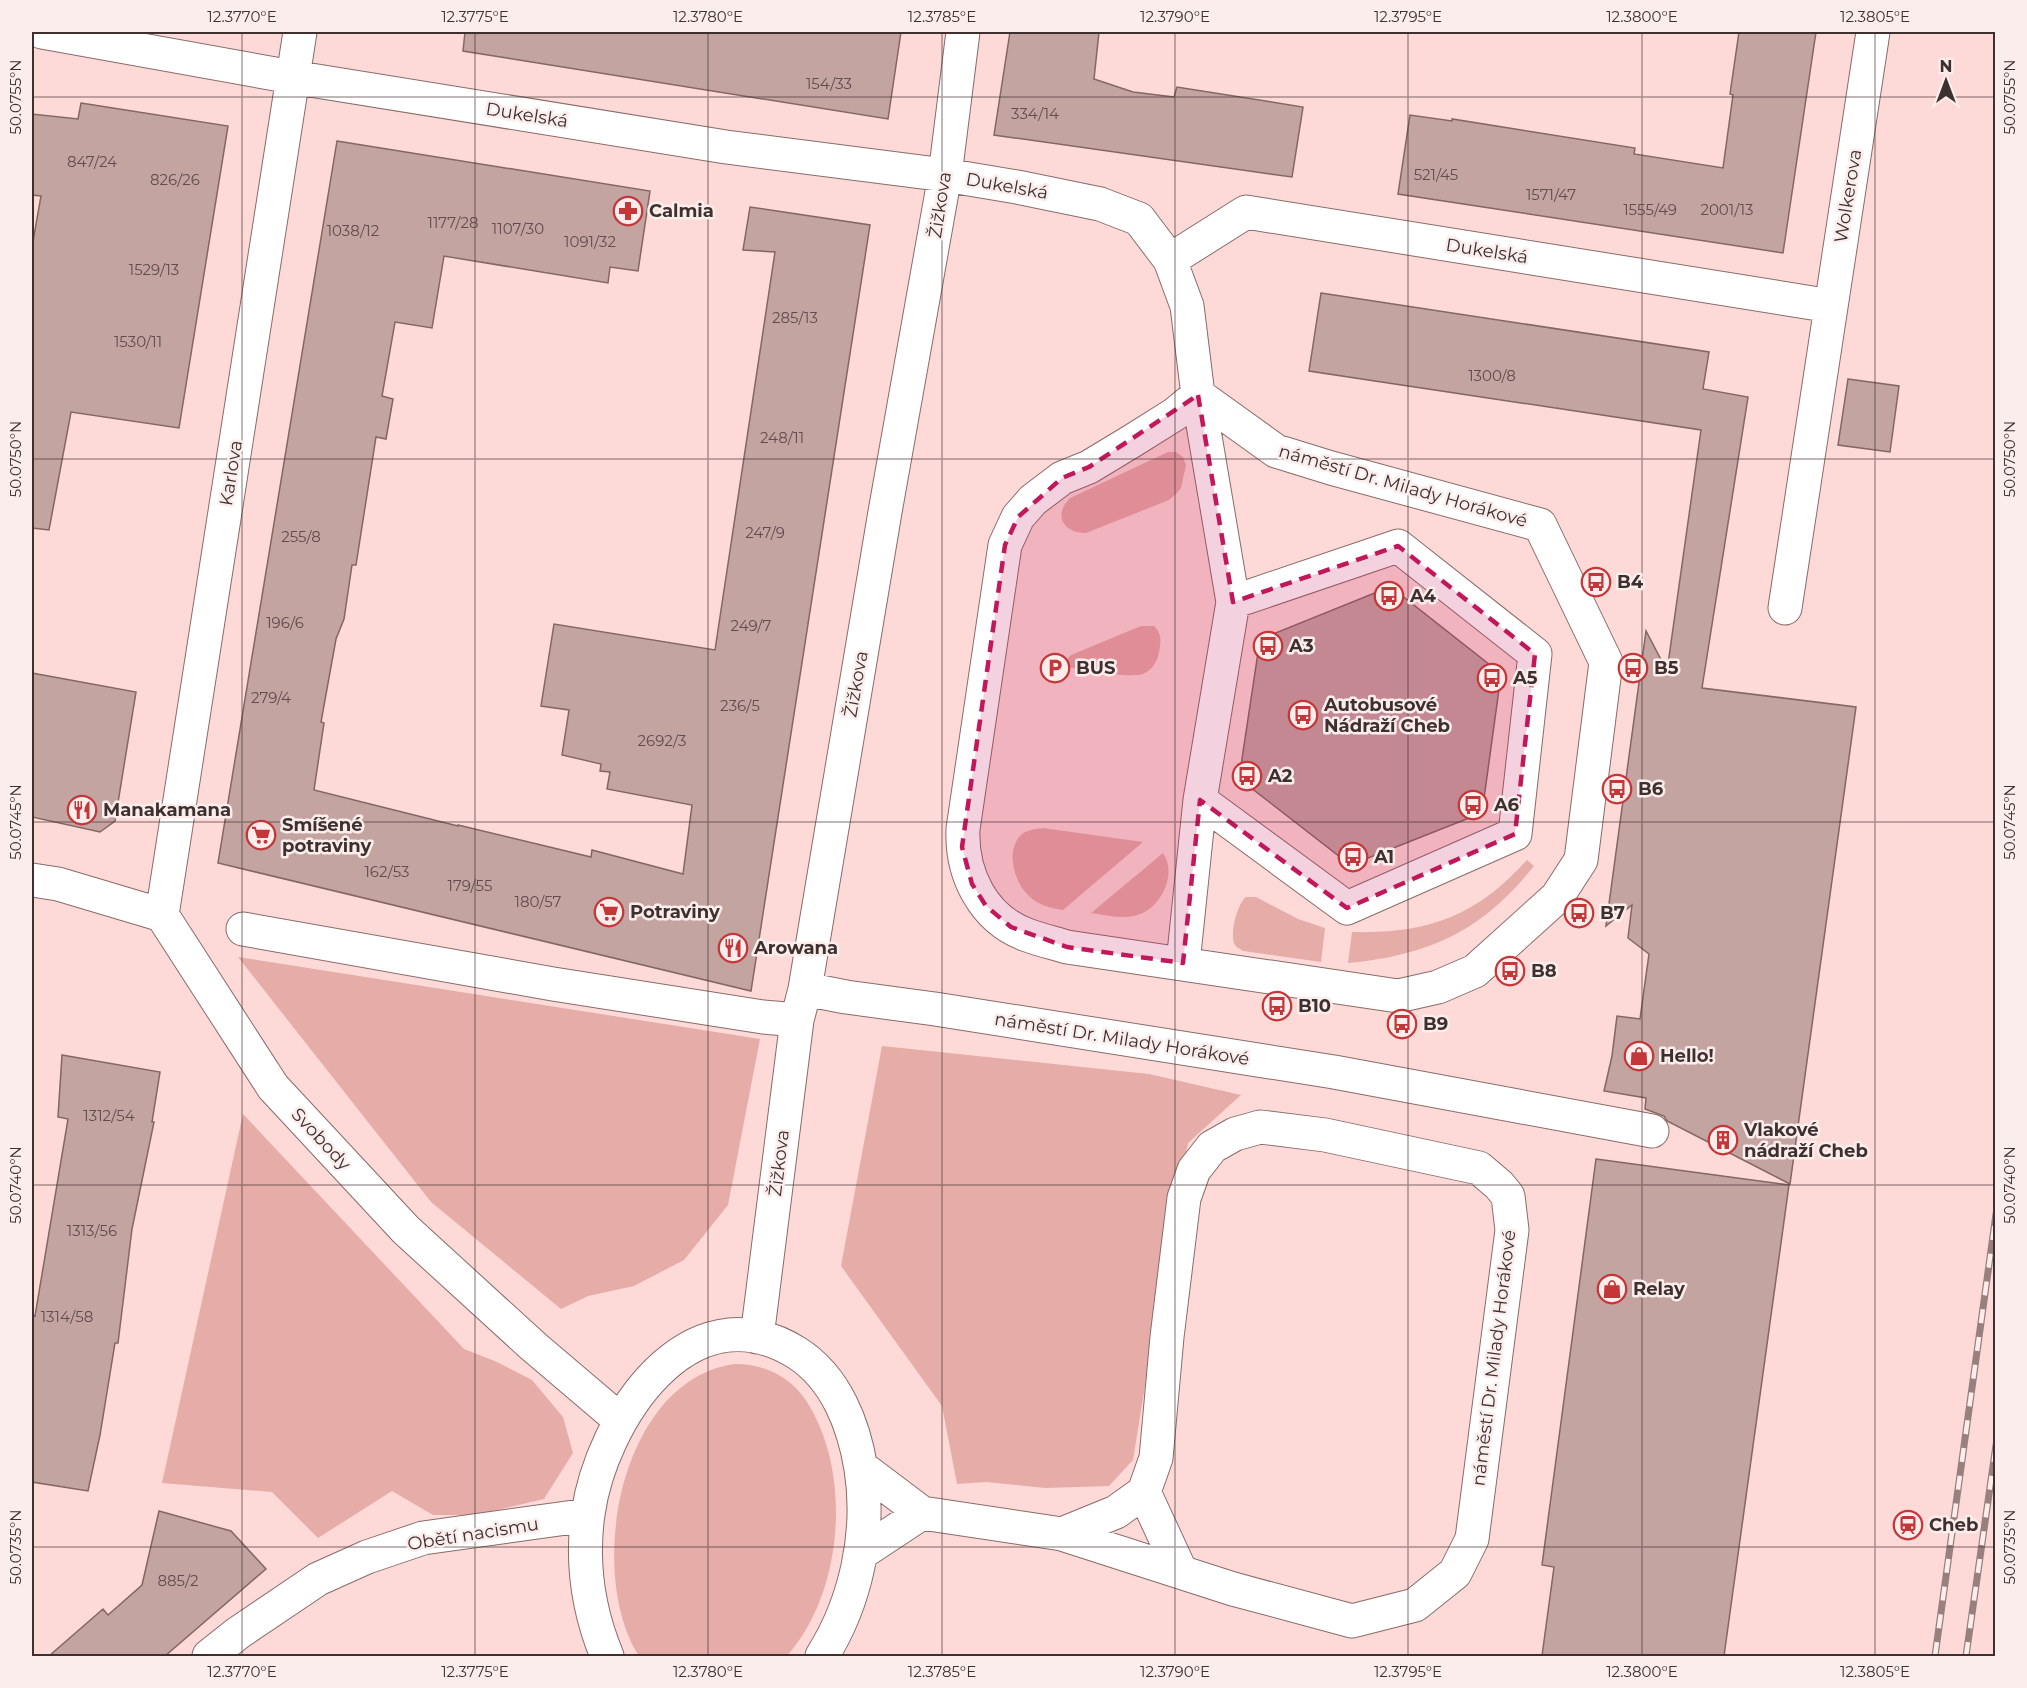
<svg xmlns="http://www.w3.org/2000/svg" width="2027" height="1688" font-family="Montserrat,sans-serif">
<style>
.green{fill:#e6aca8}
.building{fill:#c4a4a1;stroke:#846663;stroke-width:1.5}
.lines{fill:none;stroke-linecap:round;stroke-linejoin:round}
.minor-casing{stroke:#896b69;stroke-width:35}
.minor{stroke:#fff;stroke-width:33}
.rail-casing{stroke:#98807e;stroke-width:7}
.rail{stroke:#fbedec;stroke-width:4.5;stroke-dasharray:14;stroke-linecap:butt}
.marked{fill:#c2185b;fill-opacity:0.2;stroke:#c2185b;stroke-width:4.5;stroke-dasharray:12 8;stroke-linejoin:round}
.ticks{fill:none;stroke:#3e302f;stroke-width:1.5;stroke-opacity:0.45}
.labels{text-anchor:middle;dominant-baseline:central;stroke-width:5;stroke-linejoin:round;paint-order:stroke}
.number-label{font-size:15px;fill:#604d4c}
.street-label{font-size:18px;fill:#3e302f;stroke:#fbedec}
.poi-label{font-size:18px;font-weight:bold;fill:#3e302f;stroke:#fbedec;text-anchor:start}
.neatline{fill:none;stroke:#3e302f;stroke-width:2}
.ticks-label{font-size:15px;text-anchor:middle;fill:#3e302f}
</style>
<rect width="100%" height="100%" fill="#fddad7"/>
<path class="green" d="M 1168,452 L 1176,452 L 1183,457 L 1186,465 L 1181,488 L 1176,494 L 1169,500 L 1086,533 C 1063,533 1053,515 1070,498 Z
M 1141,626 L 1154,626 C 1162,634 1161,641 1159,652 C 1158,661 1152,670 1143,674 C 1132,678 1081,671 1069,667 L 1067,659 L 1071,655 Z
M 1043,828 L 1143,842 L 1063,910 C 1050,908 1038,905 1029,896 C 1014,882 1005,851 1021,835 C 1026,830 1036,829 1043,828 Z
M 1163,853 C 1178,875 1160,911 1134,916 C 1120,919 1105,915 1091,913 Z
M 1527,860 L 1534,866 C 1482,931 1430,955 1348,963 L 1352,932 C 1427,934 1476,917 1527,860 Z
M 1246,897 L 1256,897 L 1298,919 L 1325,928 L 1321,962 L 1243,951 C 1241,949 1237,948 1235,945 C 1229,936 1237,904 1246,897 Z
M 238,957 L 760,1039 L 728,1205 L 684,1260 L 634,1286 L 588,1296 L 561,1309 L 431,1202 Z
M 882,1046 L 1149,1074 L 1241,1095 L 1188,1143 L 1168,1244 L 1133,1460 L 1109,1486 L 1045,1488 L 986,1482 L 957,1484 L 942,1406 L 841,1266 Z
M 243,1114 L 464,1349 L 497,1362 L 532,1380 L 563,1417 L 573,1453 L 544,1499 L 476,1515 L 433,1515 L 392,1491 L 318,1538 L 272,1492 L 162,1483 Z
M 735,1364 C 763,1364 788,1375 805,1399 C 853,1470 844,1592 787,1656 L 639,1656 C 585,1572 620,1379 735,1364 Z"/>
<path class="building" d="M 465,32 L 901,32 L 888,119 L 463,51 Z
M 1010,32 L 1099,32 L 1094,79 L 1133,92 L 1174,97 L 1177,87 L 1303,107 L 1292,177 L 994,135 Z
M 1739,32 L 1816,32 L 1783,253 L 1398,194 L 1410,115 L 1452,121 L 1452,119 L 1635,148 L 1634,154 L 1723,168 L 1733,95 L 1730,94 Z
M 81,103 L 228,126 L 179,428 L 71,412 L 49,530 L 32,528 L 32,247 L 41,196 L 32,195 L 32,114 L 78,119 Z
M 337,141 L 650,191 L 638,271 L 610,267 L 608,283 L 444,256 L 432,328 L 395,322 L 382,396 L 393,399 L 386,439 L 376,437 L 356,565 L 352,565 L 344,619 L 336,639 L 321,722 L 324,723 L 314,790 L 458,826 L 458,825 L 591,857 L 592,850 L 683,874 L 692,805 L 607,789 L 610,772 L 600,771 L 601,764 L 562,755 L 569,710 L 541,706 L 554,624 L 715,650 L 775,252 L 743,250 L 750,207 L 870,225 L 751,991 L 218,863 Z
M 1321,293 L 1709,352 L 1703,389 L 1748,397 L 1702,688 L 1856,707 L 1790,1184 L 1667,1121 L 1664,1116 L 1645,1109 L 1646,1098 L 1604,1091 L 1612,1056 L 1617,1016 L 1640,1019 L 1649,954 L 1628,938 L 1632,905 L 1606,926 L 1646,631 L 1667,671 L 1701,430 L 1309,371 Z
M 1848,379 L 1899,386 L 1890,452 L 1838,445 Z
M 1382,590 L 1396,591 L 1495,669 L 1500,682 L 1482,813 L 1358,862 L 1344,860 L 1246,784 L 1240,772 L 1259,646 L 1268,636 Z
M 32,673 L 136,692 L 115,821 L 100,832 L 32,817 Z
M 62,1055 L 160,1072 L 152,1122 L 154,1122 L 132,1229 L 118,1343 L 115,1343 L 100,1435 L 88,1491 L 32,1482 L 32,1315 L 35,1316 L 68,1119 L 58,1117 Z
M 1596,1159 L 1789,1185 L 1724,1656 L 1542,1656 L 1554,1567 L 1542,1565 Z
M 159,1511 L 231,1531 L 266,1569 L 165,1656 L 49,1656 L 103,1609 L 108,1615 L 142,1585 Z"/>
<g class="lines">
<g class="minor-casing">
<path id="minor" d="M 42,32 L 292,77 L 726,147 L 945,175 L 1017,187 L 1100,204 L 1139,219 L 1170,260 L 1187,306 L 1198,395 L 1233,602 L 1200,800 L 1183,963
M 1170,260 L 1246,212 L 1831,306
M 1198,395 L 1276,451 L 1331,468 L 1540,525 L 1606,662 L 1581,860 L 1557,897 L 1475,971 L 1438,987 L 1398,996 L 1067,947 C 1054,943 1040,940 1027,935 C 983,919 961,874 963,829 L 1005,545 L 1018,517 L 1033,500 L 1062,478 L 1089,467 L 1132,441 L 1175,414 Z
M 1785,608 L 1873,32
M 1200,800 L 1347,908 L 1515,834 L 1535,654 L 1398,546 L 1233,602
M 32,880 L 58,884 L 162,915 L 273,1087 L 406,1230 L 533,1346 L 620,1420
M 162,915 L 300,32
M 243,929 L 553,984 L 763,1017 L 797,1020
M 805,989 L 846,997 L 935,1009 L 1334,1072 L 1652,1131
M 757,1337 L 797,1020 L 805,989 L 885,512 L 945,175 L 963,32
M 861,1467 L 922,1513 L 1062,1534 L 1233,1589 L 1352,1621 L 1415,1605 L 1455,1573 L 1472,1539 L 1512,1230 L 1508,1196 L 1499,1185 L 1479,1168 L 1325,1135 L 1260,1127 L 1235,1134 L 1212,1147 L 1194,1170 L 1184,1198 L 1167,1337 L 1156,1458 L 1144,1492 L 1116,1512 L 1062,1534
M 1144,1492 L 1181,1572
M 860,1554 L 922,1513
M 209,1656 L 238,1633 L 318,1579 L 367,1557 L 423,1538 L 588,1515
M 607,1656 C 588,1610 581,1564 588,1514 C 601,1421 688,1285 797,1353 C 836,1378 854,1425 861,1469 C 871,1533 856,1602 822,1656"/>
</g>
<use href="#minor" class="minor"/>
<g class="rail-casing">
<path id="rail" d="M 1935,1656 L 1996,1214
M 1966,1656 L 1996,1445"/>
</g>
<use href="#rail" class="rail"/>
</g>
<path class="marked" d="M 1198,395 L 1233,602 L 1398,546 L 1535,654 L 1515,834 L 1347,908 L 1200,800 L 1183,963 L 1067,947 L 1011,927 L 986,906 L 972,884 L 962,847 L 1005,545 L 1018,517 L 1062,478 L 1089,467 Z"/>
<path class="ticks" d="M 242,32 L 242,1656M 475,32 L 475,1656M 708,32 L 708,1656M 942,32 L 942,1656M 1175,32 L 1175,1656M 1408,32 L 1408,1656M 1642,32 L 1642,1656M 1875,32 L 1875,1656M 32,97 L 1996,97M 32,459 L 1996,459M 32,822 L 1996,822M 32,1185 L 1996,1185M 32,1547 L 1996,1547"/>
<defs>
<g id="pharmacy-ring" transform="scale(1.5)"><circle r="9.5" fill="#fbedec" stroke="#c53639" stroke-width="1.5"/><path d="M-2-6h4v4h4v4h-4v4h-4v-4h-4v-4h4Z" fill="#c53639"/></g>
<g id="bus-ring" transform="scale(1.5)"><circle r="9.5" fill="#fbedec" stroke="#c53639" stroke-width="1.5"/><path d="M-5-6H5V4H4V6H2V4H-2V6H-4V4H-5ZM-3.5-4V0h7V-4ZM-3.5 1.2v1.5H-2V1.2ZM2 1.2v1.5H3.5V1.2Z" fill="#c53639"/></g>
<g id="parking-ring" transform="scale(1.5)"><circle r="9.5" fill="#fbedec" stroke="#c53639" stroke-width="1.5"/><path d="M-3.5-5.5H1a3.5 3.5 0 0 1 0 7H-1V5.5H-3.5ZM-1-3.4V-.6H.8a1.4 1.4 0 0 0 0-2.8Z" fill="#c53639"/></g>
<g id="restaurant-ring" transform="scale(1.5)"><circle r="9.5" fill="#fbedec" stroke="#c53639" stroke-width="1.5"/><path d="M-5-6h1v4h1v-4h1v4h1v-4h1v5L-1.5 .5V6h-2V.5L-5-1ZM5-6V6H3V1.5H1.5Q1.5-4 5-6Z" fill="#c53639"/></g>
<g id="supermarket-ring" transform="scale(1.5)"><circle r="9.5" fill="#fbedec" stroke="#c53639" stroke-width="1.5"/><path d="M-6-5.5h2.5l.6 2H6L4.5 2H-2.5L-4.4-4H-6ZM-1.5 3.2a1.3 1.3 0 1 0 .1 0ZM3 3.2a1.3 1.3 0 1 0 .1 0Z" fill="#c53639"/></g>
<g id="shop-ring" transform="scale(1.5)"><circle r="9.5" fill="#fbedec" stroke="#c53639" stroke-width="1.5"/><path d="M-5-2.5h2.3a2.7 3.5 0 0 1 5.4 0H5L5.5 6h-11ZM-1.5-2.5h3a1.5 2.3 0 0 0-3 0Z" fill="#c53639"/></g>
<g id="building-ring" transform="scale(1.5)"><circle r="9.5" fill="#fbedec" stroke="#c53639" stroke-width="1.5"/><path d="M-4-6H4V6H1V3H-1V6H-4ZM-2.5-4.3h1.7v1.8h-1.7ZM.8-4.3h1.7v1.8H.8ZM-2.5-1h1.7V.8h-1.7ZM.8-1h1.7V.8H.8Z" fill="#c53639"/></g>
<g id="station-ring" transform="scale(1.5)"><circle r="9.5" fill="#fbedec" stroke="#c53639" stroke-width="1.5"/><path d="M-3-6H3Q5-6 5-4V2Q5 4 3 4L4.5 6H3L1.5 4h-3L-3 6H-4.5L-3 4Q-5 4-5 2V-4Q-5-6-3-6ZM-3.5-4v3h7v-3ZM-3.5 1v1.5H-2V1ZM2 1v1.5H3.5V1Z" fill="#c53639"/></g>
</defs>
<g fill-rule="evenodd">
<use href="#pharmacy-ring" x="628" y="211"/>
<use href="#bus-ring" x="1596" y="582"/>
<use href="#bus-ring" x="1389" y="596"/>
<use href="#bus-ring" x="1268" y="646"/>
<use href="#parking-ring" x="1055" y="668"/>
<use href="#bus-ring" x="1633" y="668"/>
<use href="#bus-ring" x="1492" y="678"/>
<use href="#bus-ring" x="1303" y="715"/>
<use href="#bus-ring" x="1247" y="776"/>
<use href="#bus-ring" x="1617" y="789"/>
<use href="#bus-ring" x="1473" y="805"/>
<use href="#restaurant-ring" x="82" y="810"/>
<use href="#supermarket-ring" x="261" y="835"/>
<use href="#bus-ring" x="1353" y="857"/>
<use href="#supermarket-ring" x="609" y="912"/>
<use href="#bus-ring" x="1579" y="913"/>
<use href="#restaurant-ring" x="733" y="948"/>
<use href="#bus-ring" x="1510" y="971"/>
<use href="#bus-ring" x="1277" y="1006"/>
<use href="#bus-ring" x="1402" y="1024"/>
<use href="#shop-ring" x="1639" y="1056"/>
<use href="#building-ring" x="1723" y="1140"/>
<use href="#shop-ring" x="1612" y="1289"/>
<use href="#station-ring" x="1908" y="1525"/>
</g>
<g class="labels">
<g class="number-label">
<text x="829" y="83">154/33</text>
<text x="1035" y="113">334/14</text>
<text x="92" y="161">847/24</text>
<text x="1436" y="174">521/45</text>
<text x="175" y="179">826/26</text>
<text x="1551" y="194">1571/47</text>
<text x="1650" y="209">1555/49</text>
<text x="1727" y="209">2001/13</text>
<text x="453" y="222">1177/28</text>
<text x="518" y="228">1107/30</text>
<text x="353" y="230">1038/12</text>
<text x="590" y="241">1091/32</text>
<text x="154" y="269">1529/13</text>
<text x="795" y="317">285/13</text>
<text x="138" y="341">1530/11</text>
<text x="1492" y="375">1300/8</text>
<text x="782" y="437">248/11</text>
<text x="765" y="532">247/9</text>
<text x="301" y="536">255/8</text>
<text x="285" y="622">196/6</text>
<text x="751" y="625">249/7</text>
<text x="271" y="697">279/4</text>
<text x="740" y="705">236/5</text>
<text x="662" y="740">2692/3</text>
<text x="387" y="871">162/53</text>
<text x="470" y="885">179/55</text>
<text x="538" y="901">180/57</text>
<text x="109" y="1115">1312/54</text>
<text x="92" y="1230">1313/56</text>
<text x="67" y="1316">1314/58</text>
<text x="178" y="1580">885/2</text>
</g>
<g class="street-label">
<text transform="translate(527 115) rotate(9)">Dukelská</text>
<text transform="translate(1007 186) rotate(10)">Dukelská</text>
<text transform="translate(1848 196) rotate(-81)">Wolkerova</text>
<text transform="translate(940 205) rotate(-81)">Žižkova</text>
<text transform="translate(1487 251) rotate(9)">Dukelská</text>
<text transform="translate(231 473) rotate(-81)">Karlova</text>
<text transform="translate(1403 486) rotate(16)">náměstí Dr. Milady Horákové</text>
<text transform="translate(856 684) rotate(-80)">Žižkova</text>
<text transform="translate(1122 1039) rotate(9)">náměstí Dr. Milady Horákové</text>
<text transform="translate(321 1139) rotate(47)">Svobody</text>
<text transform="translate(779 1163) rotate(-83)">Žižkova</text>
<text transform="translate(1494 1358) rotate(-83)">náměstí Dr. Milady Horákové</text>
<text transform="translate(473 1534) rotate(-9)">Obětí nacismu</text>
</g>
<g class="poi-label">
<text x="649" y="211">Calmia</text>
<text x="1617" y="582">B4</text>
<text x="1410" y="596">A4</text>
<text x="1289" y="646">A3</text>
<text x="1076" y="668">BUS</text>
<text x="1654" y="668">B5</text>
<text x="1513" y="678">A5</text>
<text x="1324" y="705">Autobusové<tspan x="1324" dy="21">Nádraží Cheb</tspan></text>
<text x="1268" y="776">A2</text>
<text x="1638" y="789">B6</text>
<text x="1494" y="805">A6</text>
<text x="103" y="810">Manakamana</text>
<text x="282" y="825">Smíšené<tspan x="282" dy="21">potraviny</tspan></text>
<text x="1374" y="857">A1</text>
<text x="630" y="912">Potraviny</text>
<text x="1600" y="913">B7</text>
<text x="754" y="948">Arowana</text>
<text x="1531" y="971">B8</text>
<text x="1298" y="1006">B10</text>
<text x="1423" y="1024">B9</text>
<text x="1660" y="1056">Hello!</text>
<text x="1744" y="1130">Vlakové<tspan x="1744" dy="21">nádraží Cheb</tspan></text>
<text x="1633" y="1289">Relay</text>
<text x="1929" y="1525">Cheb</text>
</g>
</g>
<rect width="2027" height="1688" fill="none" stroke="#fbedec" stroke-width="66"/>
<g transform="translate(1946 81)" stroke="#fbedec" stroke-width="4.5" paint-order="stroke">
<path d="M0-4.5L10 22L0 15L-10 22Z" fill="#3e302f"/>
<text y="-9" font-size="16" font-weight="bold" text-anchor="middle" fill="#3e302f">N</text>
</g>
<rect x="33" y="33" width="1961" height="1622" class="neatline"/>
<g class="ticks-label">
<text x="242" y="22">12.3770°E</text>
<text x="475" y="22">12.3775°E</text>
<text x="708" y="22">12.3780°E</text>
<text x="942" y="22">12.3785°E</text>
<text x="1175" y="22">12.3790°E</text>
<text x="1408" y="22">12.3795°E</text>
<text x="1642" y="22">12.3800°E</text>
<text x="1875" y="22">12.3805°E</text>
<text transform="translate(16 97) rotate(-90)" y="5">50.0755°N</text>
<text transform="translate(2010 97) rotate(-90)" y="5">50.0755°N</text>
<text transform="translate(16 459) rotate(-90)" y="5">50.0750°N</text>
<text transform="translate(2010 459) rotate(-90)" y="5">50.0750°N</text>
<text transform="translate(16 822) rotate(-90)" y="5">50.0745°N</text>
<text transform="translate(2010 822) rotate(-90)" y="5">50.0745°N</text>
<text transform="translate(16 1185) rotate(-90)" y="5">50.0740°N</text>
<text transform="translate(2010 1185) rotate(-90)" y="5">50.0740°N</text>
<text transform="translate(16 1547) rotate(-90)" y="5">50.0735°N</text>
<text transform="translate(2010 1547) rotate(-90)" y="5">50.0735°N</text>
<text x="242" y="1677">12.3770°E</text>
<text x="475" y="1677">12.3775°E</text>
<text x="708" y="1677">12.3780°E</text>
<text x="942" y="1677">12.3785°E</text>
<text x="1175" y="1677">12.3790°E</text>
<text x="1408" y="1677">12.3795°E</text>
<text x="1642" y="1677">12.3800°E</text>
<text x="1875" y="1677">12.3805°E</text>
</g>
</svg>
